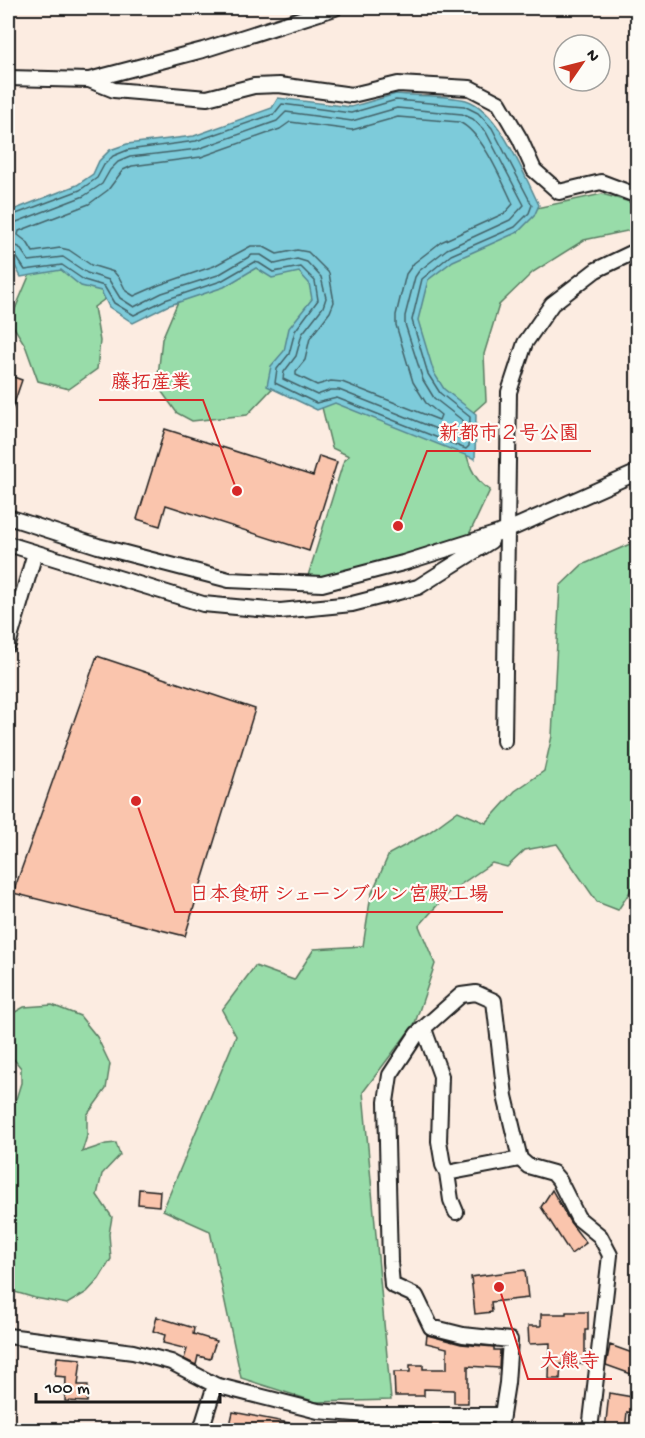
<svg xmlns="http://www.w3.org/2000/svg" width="645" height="1438" font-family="'Gochi Hand','Klee One',sans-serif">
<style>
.green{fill:#98dca9;stroke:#5a7c62;stroke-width:1.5}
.water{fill:#7dcbda;stroke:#56858e;stroke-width:1.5}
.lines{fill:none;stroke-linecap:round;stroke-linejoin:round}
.shore{stroke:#436268;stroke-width:1.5}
.building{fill:#fac5ad;stroke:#1c1c1c;stroke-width:1.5}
.minor-casing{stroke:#1c1c1c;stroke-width:18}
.minor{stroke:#fdfcf7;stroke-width:14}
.leader{fill:none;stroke:#d62828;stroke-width:2}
.callout-dot{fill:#d62828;stroke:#fdfcf7;stroke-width:2}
.callout-label{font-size:20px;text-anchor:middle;font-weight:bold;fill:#d62828;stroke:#fdfcf7;stroke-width:4.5;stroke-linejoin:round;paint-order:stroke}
</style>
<rect width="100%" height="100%" fill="#fcece1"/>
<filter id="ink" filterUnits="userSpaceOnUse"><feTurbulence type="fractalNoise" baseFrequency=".0167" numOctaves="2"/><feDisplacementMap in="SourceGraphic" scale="12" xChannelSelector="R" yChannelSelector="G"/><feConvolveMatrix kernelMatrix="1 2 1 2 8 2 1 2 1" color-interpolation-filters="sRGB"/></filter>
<g filter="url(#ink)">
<path class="green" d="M 602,194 L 637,204 L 637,229 L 584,240 L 533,272 L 499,305 L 484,354 L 486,401 L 459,425 C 466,448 467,477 490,490 L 464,545 L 336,580 L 307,579 L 344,460 L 349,456 L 332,448 L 316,383 L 288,372 L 247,415 L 192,421 L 177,413 L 157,385 L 162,339 L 185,285 L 119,289 L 94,307 L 100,341 L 97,369 L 69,389 L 38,381 L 25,345 L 10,321 L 38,255 L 411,263 L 494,217 Z
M 637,541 L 637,881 L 618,910 L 597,902 L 557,844 L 525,850 L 507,867 L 492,863 L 448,893 L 419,926 L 435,964 L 415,1023 L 363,1092 L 391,1400 L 316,1402 L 241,1378 L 210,1231 L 163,1210 L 236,1036 L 222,1010 L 255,966 L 294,980 L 314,949 L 363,946 L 371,895 L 389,854 L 428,833 L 458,811 L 486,823 L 515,791 L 544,771 L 552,736 L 560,586 L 582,565 Z
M 52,1005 L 80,1016 L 97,1037 L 110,1064 L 106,1089 L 87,1115 L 87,1136 L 82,1152 L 106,1144 L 116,1143 L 120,1155 L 102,1174 L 97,1195 L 112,1217 L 109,1234 L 111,1259 L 99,1279 L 87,1292 L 67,1304 L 35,1298 L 8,1290 L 8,1113 L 12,1112 L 21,1083 L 21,1068 L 8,1052 L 8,1016 L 24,1007 Z"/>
<path class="water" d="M 396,94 C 415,96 448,95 466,100 C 499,110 524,175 539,205 L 534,216 L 518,232 L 453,261 L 428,280 L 418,320 L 434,373 L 444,389 L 476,414 L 475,459 L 335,403 L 317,410 L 267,386 L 271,366 L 284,351 L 289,328 L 312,299 L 309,283 L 299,272 L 272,278 L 256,268 L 224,287 L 167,306 L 133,323 L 109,307 L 101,291 L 81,286 L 61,270 L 21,277 L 8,253 L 8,212 L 77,185 L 93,174 L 99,161 L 110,150 L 127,144 L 194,136 L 272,108 L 278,98 L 351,107 Z"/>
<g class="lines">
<path class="shore" d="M 398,117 L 459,122 C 482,132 502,181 513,204 L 505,213 L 441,242 L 414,263 L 406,274 L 396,315 L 396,325 L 413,382 L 426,403 L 441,415 L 439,420 L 342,382 L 331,381 L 317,385 L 296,375 L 296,371 L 305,360 L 310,338 L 330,312 L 334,302 L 329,273 L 308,252 L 297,250 L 277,254 L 262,246 L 251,246 L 214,266 L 159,285 L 134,296 L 126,291 L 120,279 L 114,272 L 91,265 L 69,250 L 60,248 L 33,252 L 27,242 L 18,235 L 19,231 L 89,204 L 108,190 L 123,170 L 132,166 L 201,157 L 280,129 L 290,122 L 352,130 Z
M 8,217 L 80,190 L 97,178 L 104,165 L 113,156 L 128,150 L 196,141 L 274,114 L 282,104 L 351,113 L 396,100 L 464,106 L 478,113 L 492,128 L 532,205 L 529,213 L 515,227 L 451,255 L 422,279 L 412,320 L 428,374 L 440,393 L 470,417 L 469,446 L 466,449 L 337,398 L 316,403 L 275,383 L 277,369 L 289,354 L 295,331 L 318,300 L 315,281 L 301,267 L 273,272 L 259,263 L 254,262 L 221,281 L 165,300 L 134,315 L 114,303 L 104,286 L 84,280 L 62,265 L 25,270 L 14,253 L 8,251
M 8,224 L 14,223 L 84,196 L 102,184 L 110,170 L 118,162 L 130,157 L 198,149 L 277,121 L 286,112 L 352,121 L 397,108 L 462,114 L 473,119 L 486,132 L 524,205 L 510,220 L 447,249 L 419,271 L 415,277 L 405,316 L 405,324 L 423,380 L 434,398 L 462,420 L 462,435 L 459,438 L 339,390 L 331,390 L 317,395 L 283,379 L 284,372 L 296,356 L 302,334 L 323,307 L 326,298 L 321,277 L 307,262 L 297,259 L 275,264 L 261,255 L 252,255 L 218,275 L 162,293 L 134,307 L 120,298 L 109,280 L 87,273 L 63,257 L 29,261 L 19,247 L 8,243"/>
</g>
<path class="building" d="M 8,375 L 22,380 L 9,418 L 8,417 Z
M 165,429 L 313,476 L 319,456 L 337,462 L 309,551 L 166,505 L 160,526 L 137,519 Z
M 97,656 L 255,709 L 185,936 L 13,893 Z
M 139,1189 L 160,1191 L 159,1206 L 138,1204 Z
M 552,1190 L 570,1222 L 586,1243 L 571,1254 L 541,1207 Z
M 525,1270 L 528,1298 L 491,1302 L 492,1312 L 475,1314 L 471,1277 Z
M 566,1312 L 588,1312 L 588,1330 L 585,1330 L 585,1364 L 561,1364 L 560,1379 L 549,1379 L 550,1343 L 529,1344 L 528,1326 L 541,1326 L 541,1314 L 566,1314 Z
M 157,1317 L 194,1328 L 193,1334 L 216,1341 L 210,1359 L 198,1356 L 196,1365 L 184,1359 L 187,1349 L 163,1343 L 165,1335 L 153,1331 Z
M 427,1335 L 461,1344 L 494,1347 L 494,1350 L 500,1350 L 499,1368 L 468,1366 L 468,1403 L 454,1403 L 454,1390 L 424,1389 L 424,1396 L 395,1396 L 394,1372 L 410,1372 L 410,1365 L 423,1365 L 423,1369 L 447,1369 L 447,1348 L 426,1343 Z
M 610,1345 L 638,1355 L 638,1366 L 634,1375 L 606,1365 Z
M 57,1357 L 81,1359 L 78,1385 L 88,1385 L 87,1402 L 65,1401 L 66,1377 L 55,1376 Z
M 609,1393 L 638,1398 L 638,1414 L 627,1412 L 625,1431 L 605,1431 Z
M 233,1412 L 305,1426 L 305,1431 L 254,1431 L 230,1425 Z
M 414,1424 L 455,1424 L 456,1431 L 415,1431 Z"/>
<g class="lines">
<g class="minor-casing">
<path id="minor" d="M 8,78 L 89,80 L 203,50 L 335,8
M 89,80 L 114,90 L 207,98 L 254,86 L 279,85 L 352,95 L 398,84 L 470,88 L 499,103 L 520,139 L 534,170 L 559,192 L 601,182 L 638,196
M 8,517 L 98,546 L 229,580 L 322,584 L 403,563 L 508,530 L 638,472
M 8,544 L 203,604 L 280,611 L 352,604 L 418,587 L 491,541
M 8,645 L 35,553
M 504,741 L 509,392 L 525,343 L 552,304 L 596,270 L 638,250
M 424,1029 L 441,1076 L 439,1141 L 443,1165 L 447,1173 L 451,1200 L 456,1212
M 447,1173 L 520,1159
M 8,1336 L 133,1352 L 171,1362 L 215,1385 L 318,1411 L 368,1415 L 502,1415 L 500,1430
M 502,1415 L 507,1383 L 510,1340 L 463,1335 L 431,1327 L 416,1296 L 392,1285 L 390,1262 L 386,1102 L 390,1075 L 417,1034 L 461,995 L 476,993 L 494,1001 L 505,1096 L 520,1159 L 528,1166 L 553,1173 L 559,1180 L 578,1218 L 600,1236 L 610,1255 L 590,1430
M 201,1430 L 215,1385"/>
</g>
<use href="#minor" class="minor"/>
</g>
</g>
<path class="leader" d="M237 491L203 400H99M398 526L427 451H591M136 801L175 912H503M499 1287L528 1379H612"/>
<g class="callout-dot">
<circle cx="237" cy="491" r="6"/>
<circle cx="398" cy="526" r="6"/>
<circle cx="136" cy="801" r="6"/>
<circle cx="499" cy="1287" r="6"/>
</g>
<g class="callout-label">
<text x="151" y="388">藤拓産業</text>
<text x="509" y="439">新都市２号公園</text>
<text x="339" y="900">日本食研 シェーンブルン宮殿工場</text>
<text x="570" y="1367">大熊寺</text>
</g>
<rect width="645" height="1438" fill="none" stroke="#fdfcf7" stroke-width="30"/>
<rect x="15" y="15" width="615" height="1408" fill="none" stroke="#1c1c1c" stroke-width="2" filter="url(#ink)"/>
<g transform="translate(582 63) rotate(55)"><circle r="28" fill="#fdfcf7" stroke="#a3a29f" stroke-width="1.5"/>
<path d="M0-4.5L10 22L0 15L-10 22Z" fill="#c8321e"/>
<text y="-9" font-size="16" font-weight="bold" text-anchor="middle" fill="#1c1c1c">N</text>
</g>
<path d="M36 1393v9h184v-9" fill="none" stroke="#1c1c1c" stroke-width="3"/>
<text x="45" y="1393" font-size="18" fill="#1c1c1c" stroke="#fdfcf7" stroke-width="4.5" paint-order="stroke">100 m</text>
</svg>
